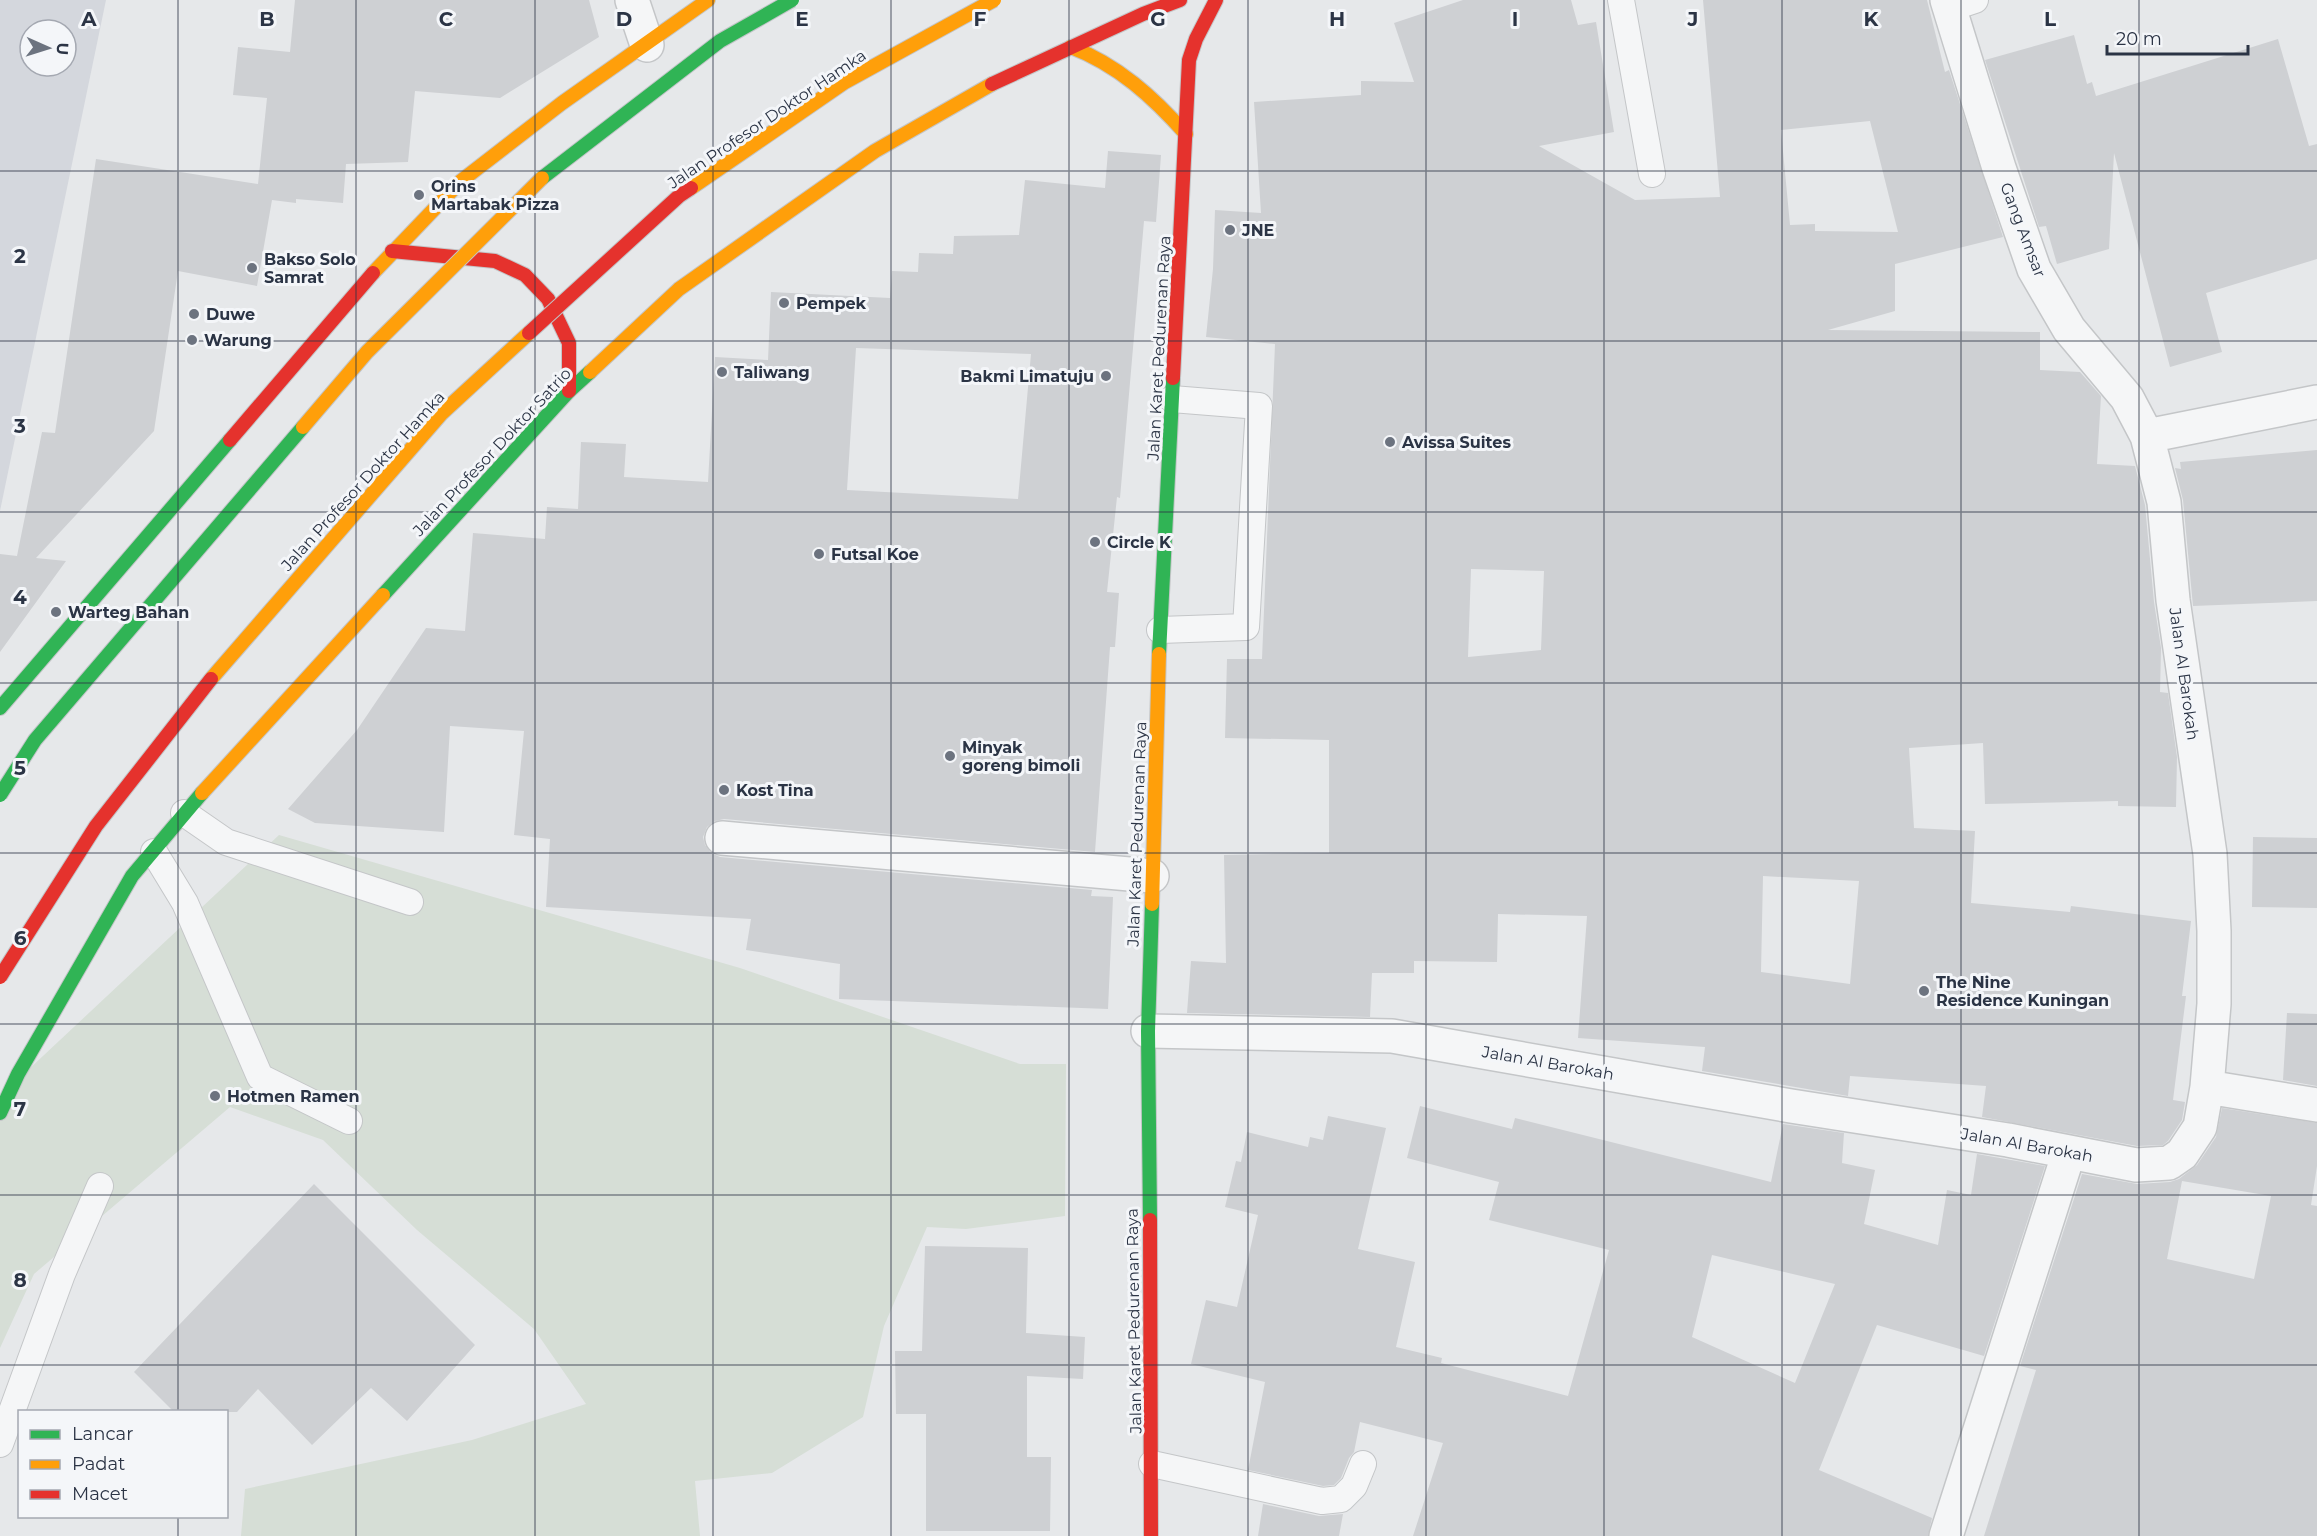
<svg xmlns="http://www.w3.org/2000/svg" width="2317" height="1536" font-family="Montserrat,sans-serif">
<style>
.built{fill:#d4d7dd;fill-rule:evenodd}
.green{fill:#d6ded6}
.building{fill:#ced0d3;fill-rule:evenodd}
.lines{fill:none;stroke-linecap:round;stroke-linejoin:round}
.lane-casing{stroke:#c4c6c8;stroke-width:28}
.street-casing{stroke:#c4c6c8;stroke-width:36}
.fast-casing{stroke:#c4c6c8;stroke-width:16}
.slow-casing{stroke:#c4c6c8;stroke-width:16}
.jam-casing{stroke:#c4c6c8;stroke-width:16}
.lane{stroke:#f5f6f7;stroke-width:26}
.street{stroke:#f5f6f7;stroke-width:33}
.fast{stroke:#30b455;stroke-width:14}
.slow{stroke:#ff9f0a;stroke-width:14}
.jam{stroke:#e5322d;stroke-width:14}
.fast-bridge-casing{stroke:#c2c5c8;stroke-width:16;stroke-linecap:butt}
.slow-bridge-casing{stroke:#c2c5c8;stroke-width:16;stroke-linecap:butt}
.jam-bridge-casing{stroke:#c2c5c8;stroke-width:16;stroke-linecap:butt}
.fast-bridge{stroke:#30b455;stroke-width:14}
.slow-bridge{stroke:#ff9f0a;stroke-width:14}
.jam-bridge{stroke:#e5322d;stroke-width:14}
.grid{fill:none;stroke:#2b3445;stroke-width:1.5;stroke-opacity:0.55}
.poi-dot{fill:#6c737f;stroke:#f4f6f9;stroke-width:2}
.labels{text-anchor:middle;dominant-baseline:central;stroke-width:6;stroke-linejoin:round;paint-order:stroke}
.street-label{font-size:16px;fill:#2b3445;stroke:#f4f6f9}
.poi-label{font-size:16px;font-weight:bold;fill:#2b3445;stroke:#f4f6f9;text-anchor:start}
.grid-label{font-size:20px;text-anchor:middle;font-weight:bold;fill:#2b3445;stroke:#f4f6f9;stroke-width:6;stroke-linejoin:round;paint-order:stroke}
</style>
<rect width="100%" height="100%" fill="#e6e8ea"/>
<path class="built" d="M 0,0 L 106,0 L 0,511 ZM 30,30 L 66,30 L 66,66 L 30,66 Z"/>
<path class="green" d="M 279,835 L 740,968 L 1020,1064 L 1066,1064 L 1065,1216 L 966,1229 L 927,1227 L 884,1326 L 863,1417 L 772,1473 L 695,1481 L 700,1536 L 241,1536 L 245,1489 L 472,1440 L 586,1404 L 534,1329 L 417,1230 L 323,1140 L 230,1107 L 34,1274 L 0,1348 L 0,1108 L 12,1085 Z"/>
<path class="building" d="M 295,0 L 589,0 L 599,37 L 500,98 L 415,91 L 408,162 L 346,164 L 343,203 L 296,199 L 296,203 L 272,200 L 257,286 L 178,271 L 154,431 L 36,558 L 66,561 L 0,652 L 0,554 L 17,556 L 42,432 L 55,433 L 96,159 L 258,184 L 267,98 L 233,95 L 238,47 L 290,52 Z
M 1463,0 L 1571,0 L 1578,25 L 1596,22 L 1614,132 L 1539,146 L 1635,200 L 1720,197 L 1703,0 L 1927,0 L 1945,72 L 1949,70 L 2003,237 L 1895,264 L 1895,311 L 1828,330 L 2040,332 L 2040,370 L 2080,372 L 2101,396 L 2097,464 L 2135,466 L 2145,505 L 2154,602 L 2161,648 L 2160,692 L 2168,693 L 2177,757 L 2176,807 L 2118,806 L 2118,801 L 1985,804 L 1983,743 L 1909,748 L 1914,828 L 1975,831 L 1971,903 L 2070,912 L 2071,906 L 2191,921 L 2182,996 L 2186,996 L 2173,1100 L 2185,1102 L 2182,1120 L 2168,1141 L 2163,1145 L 2137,1146 L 1982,1117 L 1986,1086 L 1850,1076 L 1848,1096 L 1702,1071 L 1705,1047 L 1578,1038 L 1587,916 L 1498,914 L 1497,962 L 1414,961 L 1414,973 L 1372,973 L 1370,1017 L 1187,1013 L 1191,961 L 1226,963 L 1224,855 L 1329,853 L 1329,740 L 1225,738 L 1227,659 L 1262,659 L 1275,344 L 1206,337 L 1213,269 L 1215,210 L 1261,213 L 1254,102 L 1361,95 L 1361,81 L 1414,82 L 1394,23 ZM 1870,121 L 1898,232 L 1815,231 L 1815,224 L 1790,225 L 1781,130 ZM 1471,569 L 1544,571 L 1541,650 L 1468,657 ZM 1763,876 L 1859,881 L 1850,984 L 1761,972 Z
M 2074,35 L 2087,84 L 2092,82 L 2096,96 L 2278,39 L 2309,146 L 2317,144 L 2317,259 L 2206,293 L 2222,352 L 2170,367 L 2114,153 L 2109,249 L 2057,264 L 2046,226 L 2039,227 L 1985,60 Z
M 1108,151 L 1161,155 L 1156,222 L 1144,221 L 1120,498 L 1117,497 L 1107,592 L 1119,593 L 1115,647 L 1110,647 L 1095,852 L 724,819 L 715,821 L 707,827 L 703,837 L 705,845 L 711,853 L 720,857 L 1092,890 L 1091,896 L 1113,897 L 1108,1009 L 839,999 L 840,964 L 746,950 L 751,919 L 546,907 L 550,839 L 514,835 L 524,731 L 450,726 L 444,832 L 315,823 L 288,809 L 357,730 L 426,628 L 465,631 L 473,533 L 545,539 L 547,507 L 578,509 L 581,442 L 626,444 L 624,477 L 708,482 L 715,357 L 768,360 L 771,292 L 890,298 L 892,271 L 918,272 L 919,253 L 953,254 L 954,236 L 1019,235 L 1025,180 L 1105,188 ZM 856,348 L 1031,354 L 1018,499 L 847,490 Z
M 2317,450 L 2317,601 L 2193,606 L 2183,500 L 2175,468 L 2181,469 L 2180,462 Z
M 2253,837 L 2317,838 L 2317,908 L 2252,907 Z
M 2287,1013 L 2317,1014 L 2317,1086 L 2283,1080 Z
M 1420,1106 L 1512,1129 L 1515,1118 L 1771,1182 L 1783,1124 L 1844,1133 L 1842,1163 L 1875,1170 L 1864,1224 L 1938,1245 L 1947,1190 L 1971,1195 L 1977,1154 L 2045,1166 L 1984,1356 L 1877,1325 L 1819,1470 L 1932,1518 L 1928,1536 L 1413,1536 L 1443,1443 L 1360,1422 L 1354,1452 L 1349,1458 L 1341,1478 L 1334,1485 L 1323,1486 L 1248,1470 L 1265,1382 L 1191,1364 L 1206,1300 L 1237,1307 L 1258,1215 L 1225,1207 L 1236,1161 L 1241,1162 L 1247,1132 L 1308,1147 L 1310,1137 L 1323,1140 L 1328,1116 L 1386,1128 L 1358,1249 L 1415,1262 L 1396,1347 L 1442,1358 L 1441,1363 L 1568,1396 L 1609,1250 L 1489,1220 L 1499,1182 L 1407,1158 ZM 1712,1255 L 1835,1284 L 1795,1383 L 1692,1337 Z
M 2222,1108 L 2317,1123 L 2317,1166 L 2311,1205 L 2317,1206 L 2317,1536 L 1984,1536 L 2036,1370 L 2020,1366 L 2082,1174 L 2137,1184 L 2170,1182 L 2179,1179 L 2197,1165 L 2216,1137 ZM 2182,1181 L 2271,1196 L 2254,1279 L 2167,1259 Z
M 314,1184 L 475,1345 L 407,1421 L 371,1388 L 312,1445 L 258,1389 L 237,1412 L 174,1412 L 134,1372 Z
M 925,1246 L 1028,1248 L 1026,1333 L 1085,1337 L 1083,1379 L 1027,1376 L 1027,1457 L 1051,1457 L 1050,1531 L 926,1531 L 926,1414 L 896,1414 L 895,1351 L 922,1351 Z
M 1263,1504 L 1319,1516 L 1343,1514 L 1339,1536 L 1258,1536 Z"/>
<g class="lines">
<g class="lane-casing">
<path id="lane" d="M 1621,0 L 1652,174
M 1965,0 L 1966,3 L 1975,0
M 1160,630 L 1246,627 L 1259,406 L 1172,399
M 184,813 L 226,842 L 410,902
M 154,852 L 185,903 L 260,1077 L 349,1121
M 0,1444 L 62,1274 L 100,1186
M 1152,1464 L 1322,1501 L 1341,1499 L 1354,1486 L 1363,1464"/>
</g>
<g class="street-casing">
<path id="street" d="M 632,0 L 647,45
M 2147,436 L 2317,402
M 722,838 L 1152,876
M 1148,1031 L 1392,1036 L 1791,1106 L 2008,1140 L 2136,1165 L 2169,1163 L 2182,1154 L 2200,1127 L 2207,1087 L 2214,1004 L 2214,931 L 2210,854 L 2173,600 L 2164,502 L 2147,436 L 2127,398 L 2069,329 L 2034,269 L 1999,168 L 1947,0
M 2207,1087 L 2317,1105
M 1946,1536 L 2069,1152"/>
</g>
<g class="fast-casing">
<path id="fast" d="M 383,595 L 569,391 L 590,372
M 1159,654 L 1173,378
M 0,708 L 230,440
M 0,1113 L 18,1074 L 132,876 L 202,793
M 1150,1220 L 1148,1031 L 1152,904"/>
</g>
<g class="slow-casing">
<path id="slow" d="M 1071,47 C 1118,65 1153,97 1186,134
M 373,273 L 461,181 L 562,103 L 708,0
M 590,372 L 679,289 L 875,151 L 992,84
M 202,793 L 383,595
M 1152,904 L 1159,654"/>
</g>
<g class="jam-casing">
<path id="jam" d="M 992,84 L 1143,14 L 1180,0
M 392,251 L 495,261 L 525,275 L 548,299 L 569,343 L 569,391
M 1173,378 L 1189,60 L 1196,39 L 1216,0
M 230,440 L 373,273
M 1150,1220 L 1151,1536"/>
</g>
<use href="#lane" class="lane"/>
<use href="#street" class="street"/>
<use href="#fast" class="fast"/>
<use href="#slow" class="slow"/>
<use href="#jam" class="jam"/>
<g class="fast-bridge-casing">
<path id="fast-bridge" d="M 542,178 L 720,41 L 792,0
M 0,795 L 35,740 L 303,427"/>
</g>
<g class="slow-bridge-casing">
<path id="slow-bridge" d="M 691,188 L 845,82 L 994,0
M 303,427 L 367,352 L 542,178
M 211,679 L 442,413 L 529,333"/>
</g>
<g class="jam-bridge-casing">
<path id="jam-bridge" d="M 529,333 L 679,196 L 691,188
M 0,977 L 96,826 L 211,679"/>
</g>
<use href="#fast-bridge" class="fast-bridge"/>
<use href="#slow-bridge" class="slow-bridge"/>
<use href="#jam-bridge" class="jam-bridge"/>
</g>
<path class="grid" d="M 178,0 L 178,1412M 356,0 L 356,1536M 535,0 L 535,1536M 713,0 L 713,1536M 891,0 L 891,1536M 1069,0 L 1069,1536M 1248,0 L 1248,1536M 1426,0 L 1426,1536M 1604,0 L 1604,1536M 1782,0 L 1782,1536M 1961,0 L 1961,1536M 2139,0 L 2139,1536M 0,171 L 2317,171M 0,341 L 2317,341M 0,512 L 2317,512M 0,683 L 2317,683M 0,853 L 2317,853M 0,1024 L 2317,1024M 0,1195 L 2317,1195M 0,1365 L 2317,1365M 178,1516 L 178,1536"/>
<g class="poi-dot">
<circle cx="419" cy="195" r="6"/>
<circle cx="1230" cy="230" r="6"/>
<circle cx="252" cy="268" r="6"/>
<circle cx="784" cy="303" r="6"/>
<circle cx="194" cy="314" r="6"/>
<circle cx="192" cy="340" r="6"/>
<circle cx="722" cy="372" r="6"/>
<circle cx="1106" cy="376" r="6"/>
<circle cx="1390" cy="442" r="6"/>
<circle cx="1095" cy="542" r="6"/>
<circle cx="819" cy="554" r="6"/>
<circle cx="56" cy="612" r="6"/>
<circle cx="950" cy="756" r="6"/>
<circle cx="724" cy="790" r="6"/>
<circle cx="1924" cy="991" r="6"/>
<circle cx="215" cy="1096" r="6"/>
</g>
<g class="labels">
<g class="street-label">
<text transform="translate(767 119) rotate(-34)">Jalan Profesor Doktor Hamka</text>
<text transform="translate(2023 230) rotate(69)">Gang Amsar</text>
<text transform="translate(1159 348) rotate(-87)">Jalan Karet Pedurenan Raya</text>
<text transform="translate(492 452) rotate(-47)">Jalan Profesor Doktor Satrio</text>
<text transform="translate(363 481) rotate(-48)">Jalan Profesor Doktor Hamka</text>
<text transform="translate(2184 674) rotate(82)">Jalan Al Barokah</text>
<text transform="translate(1137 834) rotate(-88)">Jalan Karet Pedurenan Raya</text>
<text transform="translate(1548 1063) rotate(10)">Jalan Al Barokah</text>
<text transform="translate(2027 1145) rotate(10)">Jalan Al Barokah</text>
<text transform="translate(1134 1321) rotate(-91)">Jalan Karet Pedurenan Raya</text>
</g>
<g class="poi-label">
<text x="431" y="186">Orins<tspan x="431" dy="18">Martabak Pizza</tspan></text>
<text x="1242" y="230">JNE</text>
<text x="264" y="259">Bakso Solo<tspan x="264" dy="18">Samrat</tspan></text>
<text x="796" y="303">Pempek</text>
<text x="206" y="314">Duwe</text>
<text x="204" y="340">Warung</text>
<text x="734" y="372">Taliwang</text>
<text x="1094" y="376" text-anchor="end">Bakmi Limatuju</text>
<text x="1402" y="442">Avissa Suites</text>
<text x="1107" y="542">Circle K</text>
<text x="831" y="554">Futsal Koe</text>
<text x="68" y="612">Warteg Bahan</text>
<text x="962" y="747">Minyak<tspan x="962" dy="18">goreng bimoli</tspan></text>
<text x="736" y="790">Kost Tina</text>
<text x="1936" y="982">The Nine<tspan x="1936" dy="18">Residence Kuningan</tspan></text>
<text x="227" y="1096">Hotmen Ramen</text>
</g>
</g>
<g class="grid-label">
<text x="89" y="26">A</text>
<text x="267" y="26">B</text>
<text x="446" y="26">C</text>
<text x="624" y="26">D</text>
<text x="802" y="26">E</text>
<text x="980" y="26">F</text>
<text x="1158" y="26">G</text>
<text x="1337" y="26">H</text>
<text x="1515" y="26">I</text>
<text x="1693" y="26">J</text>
<text x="1871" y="26">K</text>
<text x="2050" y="26">L</text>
<text x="20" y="263">2</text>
<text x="20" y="433">3</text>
<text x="20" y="604">4</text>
<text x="20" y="775">5</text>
<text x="20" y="945">6</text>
<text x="20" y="1116">7</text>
<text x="20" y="1287">8</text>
</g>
<rect x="18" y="1410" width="210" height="108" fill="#f4f6f9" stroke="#a4a8b1" stroke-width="1.5"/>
<rect x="30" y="1430" width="30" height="9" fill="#30b455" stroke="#a4a8b1" stroke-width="1.5"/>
<text x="72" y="1440" font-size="18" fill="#2b3445">Lancar</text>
<rect x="30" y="1460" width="30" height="9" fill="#ff9f0a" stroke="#a4a8b1" stroke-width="1.5"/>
<text x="72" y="1470" font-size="18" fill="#2b3445">Padat</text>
<rect x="30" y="1490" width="30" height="9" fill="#e5322d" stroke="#a4a8b1" stroke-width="1.5"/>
<text x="72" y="1500" font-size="18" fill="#2b3445">Macet</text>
<g transform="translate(48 48) rotate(93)"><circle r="28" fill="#f4f6f9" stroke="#a4a8b1" stroke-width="1.5"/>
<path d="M0-4.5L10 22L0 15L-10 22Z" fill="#6c737f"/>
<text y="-9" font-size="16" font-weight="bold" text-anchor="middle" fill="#2b3445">U</text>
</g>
<path d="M2107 45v9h141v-9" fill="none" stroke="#2b3445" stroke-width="3"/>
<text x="2116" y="45" font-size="18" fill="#2b3445" stroke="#f4f6f9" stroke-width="4.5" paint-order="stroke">20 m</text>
</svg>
